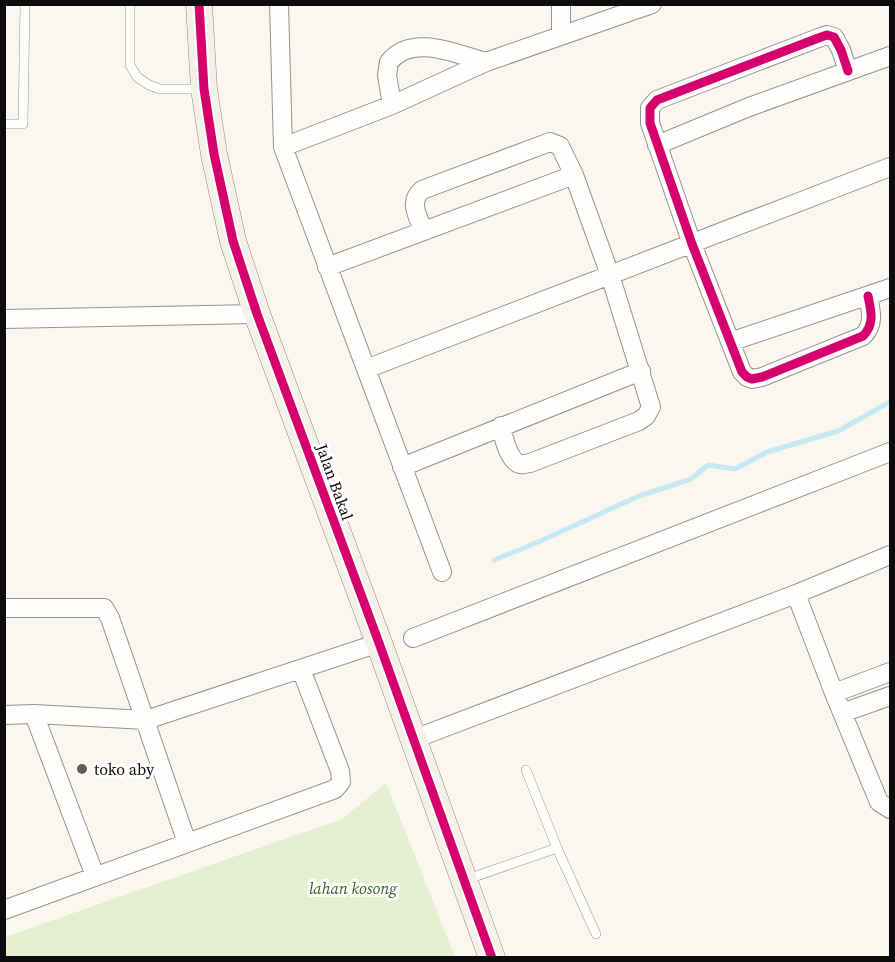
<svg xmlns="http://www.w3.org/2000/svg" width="895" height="962" font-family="'Source Serif 4',serif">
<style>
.green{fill:#e6efd0}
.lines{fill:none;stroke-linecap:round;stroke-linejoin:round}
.stream{stroke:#c7e9f4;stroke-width:5}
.lane-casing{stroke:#93928f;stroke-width:10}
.street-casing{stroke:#93928f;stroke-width:20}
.secondary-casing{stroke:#8a8885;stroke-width:27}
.lane{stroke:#fefefd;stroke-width:9}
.street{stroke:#fefefd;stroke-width:18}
.secondary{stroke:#f4f1e8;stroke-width:26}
.cycleway-casing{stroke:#fff;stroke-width:13}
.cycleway{stroke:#d6006c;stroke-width:9}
.poi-dot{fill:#5f5e5c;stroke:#fff;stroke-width:2}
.labels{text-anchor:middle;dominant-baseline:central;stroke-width:6;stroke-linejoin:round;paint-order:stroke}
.street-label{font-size:16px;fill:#0c0c0c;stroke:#fff}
.poi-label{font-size:16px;fill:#0c0c0c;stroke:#fff;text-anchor:start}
.park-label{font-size:16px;font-style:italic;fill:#33621e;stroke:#fff}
</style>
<rect width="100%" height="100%" fill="#faf7f0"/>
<path class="green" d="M 386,783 L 455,957 L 5,957 L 5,937 L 342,819 Z"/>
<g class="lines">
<path class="stream" d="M 494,560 L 536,543 L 639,496 L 691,479 L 708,465 L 735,469 L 767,452 L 838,431 L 890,402"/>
<g class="lane-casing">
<path id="lane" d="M 130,4 L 130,65 L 137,77 L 149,85 L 160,89 L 202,89
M 4,124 L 23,124 L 25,4
M 526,770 L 557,848 L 596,934
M 465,880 L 557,848"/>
</g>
<g class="street-casing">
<path id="street" d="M 279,4 L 283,147 L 442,572
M 561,4 L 561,36
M 848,71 L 841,50 L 834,37 L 827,35 L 821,37 L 657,100 L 650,108 L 650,123 L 692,244 L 742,372 L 747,377 L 752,379 L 762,377 L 863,336 C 875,324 871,311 868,296
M 392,105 L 387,75 L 389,62 C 412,33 456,54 486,62
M 657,145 L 749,107 L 890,56
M 283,147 L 392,105 L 486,62 L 652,4
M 424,231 C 418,217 408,202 422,190 L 550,142 L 560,146 L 574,175 L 610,275 L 651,407 L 646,416 L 639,421 L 530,463 C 528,463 521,465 520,464 C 509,462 503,436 501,426
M 327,267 L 574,175
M 4,319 L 257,314
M 730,342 L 890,288
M 366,369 L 890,167
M 402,467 L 641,371
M 796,594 L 834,693 L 879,802 L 890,809
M 4,608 L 104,608 L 110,618 L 187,843
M 413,638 L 890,452
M 834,693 L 890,672
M 842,713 L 890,696
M 34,714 L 95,876
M 4,715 L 34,714 L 146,720 L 379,643
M 414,739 L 796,594 L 890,555
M 4,910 L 335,789 L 341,782 L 340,771 L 301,669"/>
</g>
<g class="secondary-casing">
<path id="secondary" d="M 199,4 L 204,89 L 214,154 L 233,241 L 257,314 L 379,643 L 492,958"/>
</g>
<use href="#lane" class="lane"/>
<use href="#street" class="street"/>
<use href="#secondary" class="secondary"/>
<g class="cycleway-casing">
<path id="cycleway" d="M 199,4 L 204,89 L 214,154 L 233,241 L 257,314 L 379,643 L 492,958
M 848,71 L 841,50 L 834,37 L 827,35 L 821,37 L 657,100 L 650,108 L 650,123 L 692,244 L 742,372 L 747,377 L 752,379 L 762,377 L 863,336 C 875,324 871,311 868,296"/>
</g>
<use href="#cycleway" class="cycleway"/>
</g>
<circle class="poi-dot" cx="82" cy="769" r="6"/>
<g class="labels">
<g class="street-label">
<text transform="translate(335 482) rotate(70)">Jalan Bakal</text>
</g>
<g class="poi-label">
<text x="94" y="769">toko aby</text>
</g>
<g class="park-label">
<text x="353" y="888">lahan kosong</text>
</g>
</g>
<rect width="895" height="962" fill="none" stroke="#0c0c0c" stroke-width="12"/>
</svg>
